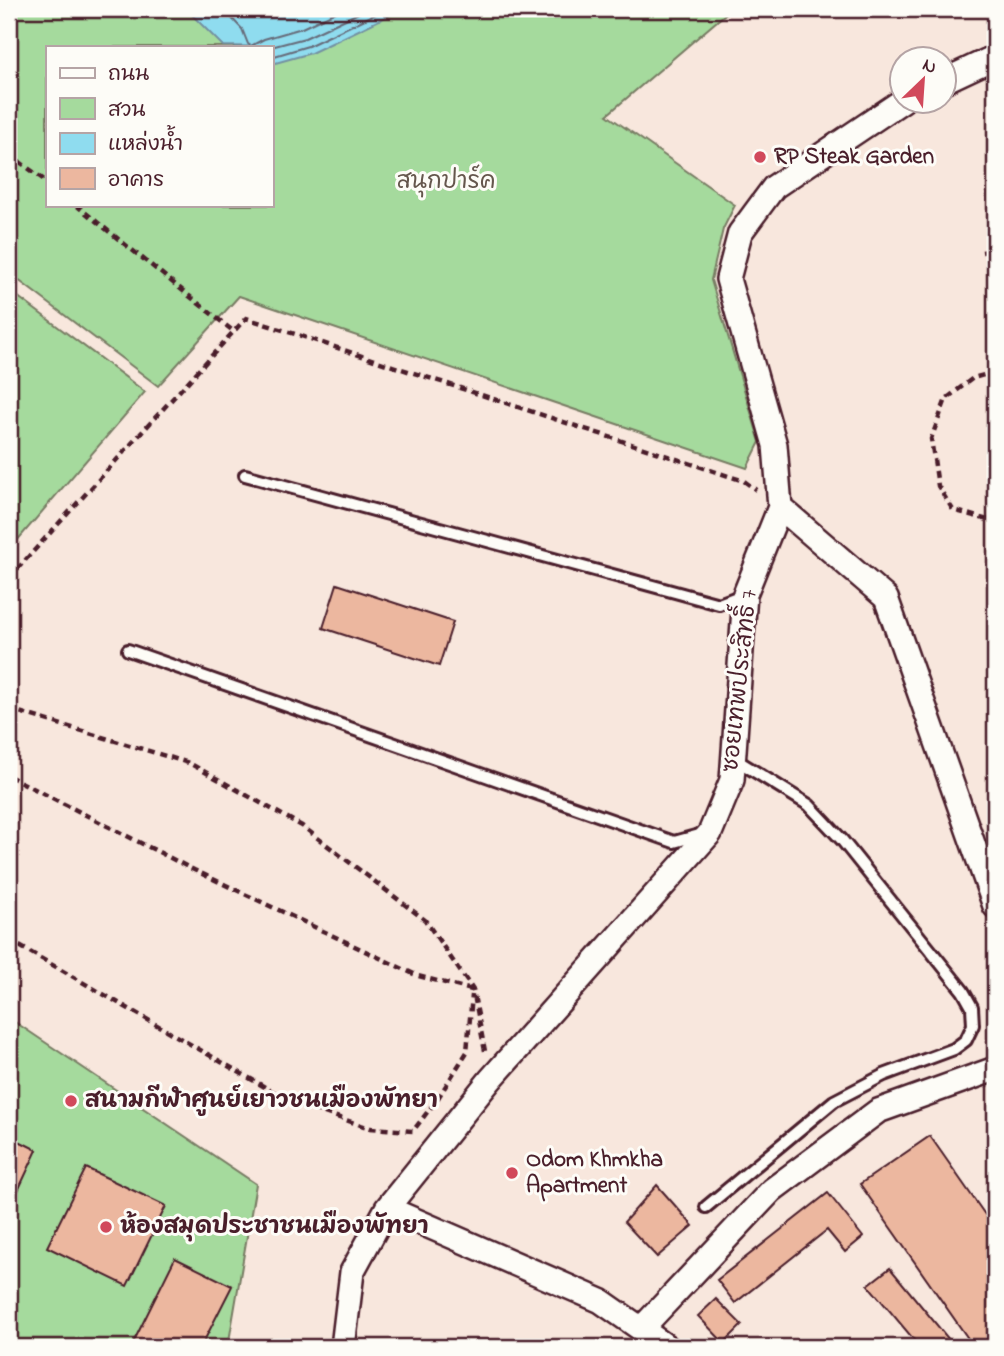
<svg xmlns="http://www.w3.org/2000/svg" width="1004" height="1356" font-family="'Indie Flower','Playpen Sans Thai',sans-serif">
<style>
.green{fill:#a5da9d;stroke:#787c64;stroke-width:2;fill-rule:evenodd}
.water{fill:#8fdcef;stroke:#7390a1;stroke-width:2}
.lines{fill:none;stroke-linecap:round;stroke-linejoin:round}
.shore{stroke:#666b79;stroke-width:2}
.building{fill:#ecb79f;stroke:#4a1f2b;stroke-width:2}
.lane-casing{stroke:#4a1f2b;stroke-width:16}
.street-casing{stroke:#4a1f2b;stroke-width:28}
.path{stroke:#4a1f2b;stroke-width:4.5;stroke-dasharray:7 5;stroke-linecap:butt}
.lane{stroke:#fdfcf7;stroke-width:10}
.street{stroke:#fdfcf7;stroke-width:23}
.poi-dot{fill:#d1495b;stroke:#fdfcf7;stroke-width:2.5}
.labels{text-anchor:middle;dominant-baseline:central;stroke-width:6;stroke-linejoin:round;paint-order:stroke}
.poi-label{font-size:23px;font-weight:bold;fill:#4a1f2b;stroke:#fdfcf7;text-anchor:start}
.park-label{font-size:23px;fill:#65574d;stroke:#fdfcf7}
.street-label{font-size:23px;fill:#4a1f2b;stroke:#fdfcf7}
</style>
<rect width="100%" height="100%" fill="#f8e7dd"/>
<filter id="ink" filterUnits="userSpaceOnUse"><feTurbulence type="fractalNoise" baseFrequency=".0143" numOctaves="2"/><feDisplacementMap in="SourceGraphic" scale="14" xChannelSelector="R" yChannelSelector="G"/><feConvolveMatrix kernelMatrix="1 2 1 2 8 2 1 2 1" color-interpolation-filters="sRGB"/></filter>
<g filter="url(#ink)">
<path class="green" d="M 9,9 L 731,9 L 607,115 L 735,205 L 723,229 L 711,280 L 760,442 L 747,468 L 239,296 L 158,386 L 9,273 ZM 47,47 L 271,47 L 271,205 L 47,205 Z
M 9,290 L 145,392 L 9,550 Z
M 9,1018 L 256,1184 L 228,1347 L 9,1347 Z"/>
<path class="water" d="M 186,9 L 395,9 L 390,15 L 311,53 L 272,64 L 271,47 L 223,46 Z"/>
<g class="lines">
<path class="shore" d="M 223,9 L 242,29 L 248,44 L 251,46 L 264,39 L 302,28 L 342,9
M 271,47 L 305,38 L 367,9
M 271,57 L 308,46 L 386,9"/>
</g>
<path class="building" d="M 337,584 L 453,622 L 439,666 L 323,628 Z
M 9,1136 L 37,1150 L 9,1210 Z
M 930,1136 L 995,1229 L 995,1347 L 974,1347 L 860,1184 Z
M 86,1168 L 166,1206 L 127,1286 L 47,1247 Z
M 657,1185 L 693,1226 L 657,1257 L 624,1222 Z
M 828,1193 L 863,1237 L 845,1252 L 827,1230 L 735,1303 L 717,1280 Z
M 175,1258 L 232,1286 L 201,1347 L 131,1347 Z
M 890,1268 L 955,1347 L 920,1347 L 868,1285 Z
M 716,1299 L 742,1325 L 724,1343 L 698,1316 Z"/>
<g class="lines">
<g class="lane-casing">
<path id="lane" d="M 245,475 L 719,604 L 745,594
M 128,650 L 674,842 L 703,834
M 706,1207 L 834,1101 L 884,1075 L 954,1049 L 966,1040 L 973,1025 L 972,1007 L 963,991 L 842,840 L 809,805 L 733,758"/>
</g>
<g class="street-casing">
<path id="street" d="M 944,81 L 995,57
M 780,507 L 886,598 L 995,906
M 387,1208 L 601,1301 L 667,1347
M 641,1329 L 772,1190 L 878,1111 L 995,1069
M 343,1347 L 352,1272 L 387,1208 L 490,1080 L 710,833 L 732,780 L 745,594 L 780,507 L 775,445 L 728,279 L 740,233 L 774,187 L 902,101"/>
</g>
<path class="path" d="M 9,154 L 47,182
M 76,205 L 233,331
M 982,252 L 995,250
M 995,372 L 973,378 L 946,399 L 931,439 L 938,486 L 953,510 L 995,522
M 9,578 L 246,318 L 744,481 L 756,490
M 9,709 L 189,763 L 302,826 L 425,920 L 473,990 L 485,1051
M 9,776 L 194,870 L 418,976 L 472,990
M 9,940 L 291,1102 L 370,1128 L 413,1131 L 438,1098 L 467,1052 L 472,995"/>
<use href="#lane" class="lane"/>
<use href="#street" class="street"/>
</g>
</g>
<g class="poi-dot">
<circle cx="760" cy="157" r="7"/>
<circle cx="71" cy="1101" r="7"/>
<circle cx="512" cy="1173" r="7"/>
<circle cx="106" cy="1227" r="7"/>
</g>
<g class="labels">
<g class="poi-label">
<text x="774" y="157">RP Steak Garden</text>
<text x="85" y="1101">สนามกีฬาศูนย์เยาวชนเมืองพัทยา</text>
<text x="526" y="1160">Odom Khmkha<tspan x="526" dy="26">Apartment</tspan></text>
<text x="120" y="1227">ห้องสมุดประชาชนเมืองพัทยา</text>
</g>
<g class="park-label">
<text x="446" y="182">สนุกปาร์ค</text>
</g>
<g class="street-label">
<text transform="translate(741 681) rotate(-84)">ซอยเทพประสิทธิ์ 7</text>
</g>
</g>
<rect width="1004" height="1356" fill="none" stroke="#fdfcf7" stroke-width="35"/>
<rect x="18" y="18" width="969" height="1321" fill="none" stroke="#4a1f2b" stroke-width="2.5" filter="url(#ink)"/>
<rect x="46" y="46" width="228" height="161" fill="#fdfcf7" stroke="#b5a4a5" stroke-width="2"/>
<rect x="60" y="68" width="35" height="10" fill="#fdfcf7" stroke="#b5a4a5" stroke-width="2"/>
<text x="108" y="80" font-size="21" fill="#4a1f2b">ถนน</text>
<rect x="60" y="98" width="35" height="21" fill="#a5da9d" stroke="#b5a4a5" stroke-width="2"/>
<text x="108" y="116" font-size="21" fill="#4a1f2b">สวน</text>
<rect x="60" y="133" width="35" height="21" fill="#8fdcef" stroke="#b5a4a5" stroke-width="2"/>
<text x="108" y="150" font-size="21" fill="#4a1f2b">แหล่งน้ำ</text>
<rect x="60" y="168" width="35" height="21" fill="#ecb79f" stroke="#b5a4a5" stroke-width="2"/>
<text x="108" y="186" font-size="21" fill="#4a1f2b">อาคาร</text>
<g transform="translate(923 80) rotate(25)"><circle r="33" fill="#fdfcf7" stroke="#b5a4a5" stroke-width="2"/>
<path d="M0-5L12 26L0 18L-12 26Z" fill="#d1495b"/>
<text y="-10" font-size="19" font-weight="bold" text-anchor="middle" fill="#4a1f2b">N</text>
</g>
</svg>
